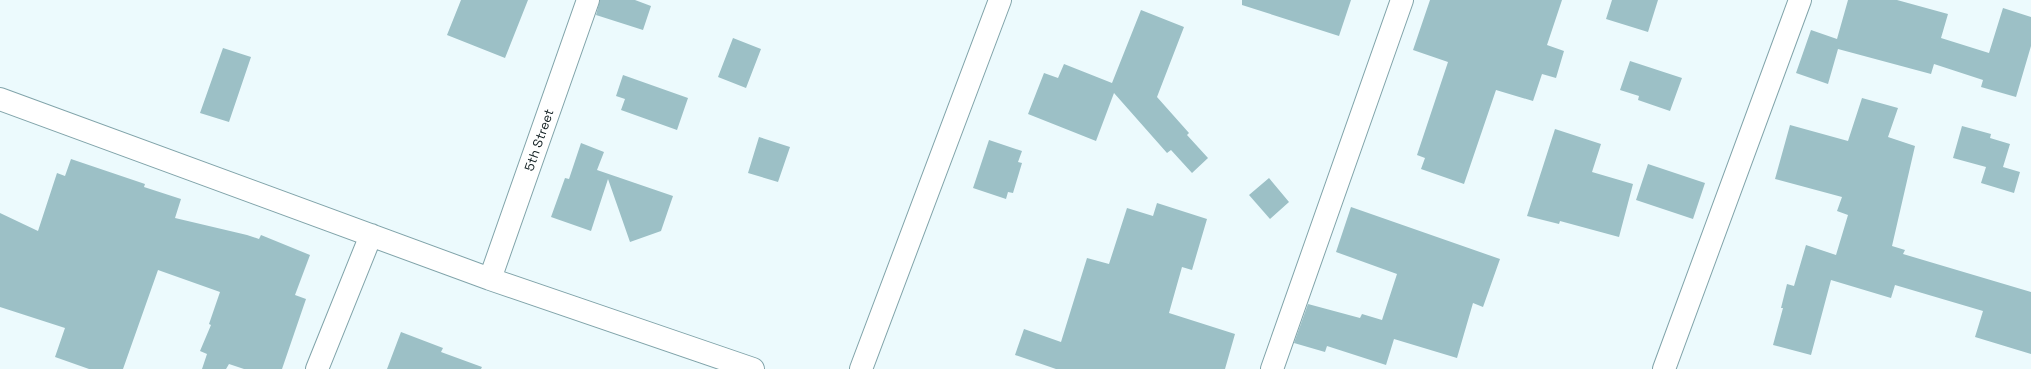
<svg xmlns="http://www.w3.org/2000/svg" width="2031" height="369" font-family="'Space Grotesk',sans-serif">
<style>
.building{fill:#9cc0c6}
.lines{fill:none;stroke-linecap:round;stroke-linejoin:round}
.minor-casing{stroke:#81a4aa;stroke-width:24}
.minor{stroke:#fff;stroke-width:22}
.labels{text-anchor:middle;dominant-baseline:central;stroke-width:4;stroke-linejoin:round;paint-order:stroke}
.street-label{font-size:13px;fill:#121f22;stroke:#fff}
</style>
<rect width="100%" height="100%" fill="#ecfafd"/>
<path class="building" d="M 461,0 L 528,0 L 505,58 L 447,35 Z
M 600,0 L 635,0 L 651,6 L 643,30 L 596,15 Z
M 1242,0 L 1351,0 L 1339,36 L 1242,5 Z
M 1430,0 L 1562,0 L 1547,45 L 1564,51 L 1556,78 L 1542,74 L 1533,101 L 1496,90 L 1464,184 L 1421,169 L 1425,158 L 1417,155 L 1448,62 L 1413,50 Z
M 1612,0 L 1658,0 L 1648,32 L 1606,19 Z
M 1848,0 L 1897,0 L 1948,14 L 1941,38 L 1989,53 L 2003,8 L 2031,17 L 2031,46 L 2016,97 L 1981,87 L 1983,80 L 1934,64 L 1931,74 L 1838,49 L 1828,84 L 1796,73 L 1811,30 L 1837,39 Z
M 1141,10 L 1184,27 L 1157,97 L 1189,133 L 1187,135 L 1208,158 L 1192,173 L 1171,150 L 1167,153 L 1114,93 L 1096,141 L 1028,114 L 1044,73 L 1058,78 L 1064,64 L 1112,83 Z
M 733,38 L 761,49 L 746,88 L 718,77 Z
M 223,48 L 251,57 L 229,122 L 200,113 Z
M 1630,61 L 1682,78 L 1670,111 L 1638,100 L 1639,96 L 1620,90 Z
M 623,75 L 688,98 L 677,130 L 621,110 L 625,99 L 616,96 Z
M 1862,98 L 1898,108 L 1888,137 L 1915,146 L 1892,246 L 1905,250 L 1903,254 L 2031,292 L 2031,354 L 1975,337 L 1983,311 L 1895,285 L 1891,298 L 1831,280 L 1811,355 L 1773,345 L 1783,308 L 1781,308 L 1787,284 L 1794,286 L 1806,245 L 1836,255 L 1848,215 L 1837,211 L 1842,197 L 1775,179 L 1790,125 L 1848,141 Z
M 1962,126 L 1991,134 L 1990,138 L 2010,144 L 2003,167 L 2020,172 L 2014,193 L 1981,183 L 1986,167 L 1953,158 Z
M 1555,129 L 1601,144 L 1592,172 L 1633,184 L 1619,237 L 1560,221 L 1559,224 L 1527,216 Z
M 759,137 L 790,147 L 778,182 L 748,173 Z
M 989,140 L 1022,151 L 1018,162 L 1022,163 L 1013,193 L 1008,192 L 1006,199 L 973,188 Z
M 581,143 L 604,152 L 597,170 L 673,196 L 661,231 L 630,242 L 608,179 L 591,231 L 551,217 L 565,178 L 569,179 Z
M 71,159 L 145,184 L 144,187 L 181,199 L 175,218 L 247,235 L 259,239 L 261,235 L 310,255 L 295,295 L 306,299 L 282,369 L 244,369 L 229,364 L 226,369 L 202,369 L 207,354 L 200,351 L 211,325 L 209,324 L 220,292 L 158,270 L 123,369 L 89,369 L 55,357 L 65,328 L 0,307 L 0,213 L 38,231 L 57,173 L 65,176 Z
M 1648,164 L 1705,183 L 1693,219 L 1636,200 Z
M 1269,178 L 1289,202 L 1270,219 L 1249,195 Z
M 1157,203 L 1207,219 L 1192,270 L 1182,267 L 1169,313 L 1235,334 L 1225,369 L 1056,369 L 1015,355 L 1024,329 L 1061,342 L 1087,258 L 1109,264 L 1127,208 L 1153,216 Z
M 1351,207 L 1500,259 L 1483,307 L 1473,303 L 1457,358 L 1394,339 L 1386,365 L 1327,346 L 1325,352 L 1294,343 L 1308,304 L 1360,318 L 1362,314 L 1382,320 L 1397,274 L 1336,252 Z
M 401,332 L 443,348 L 441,352 L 482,367 L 481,369 L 387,369 Z"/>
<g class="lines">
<g class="minor-casing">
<path id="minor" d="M 0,99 L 490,279 L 753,369
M 490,279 L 588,0
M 317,369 L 371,235
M 861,369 L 1000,0
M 1272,369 L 1402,0
M 1664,369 L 1800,0"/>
</g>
<use href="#minor" class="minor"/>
</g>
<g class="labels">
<g class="street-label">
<text transform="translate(539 140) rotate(-71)">5th Street</text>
</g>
</g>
</svg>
